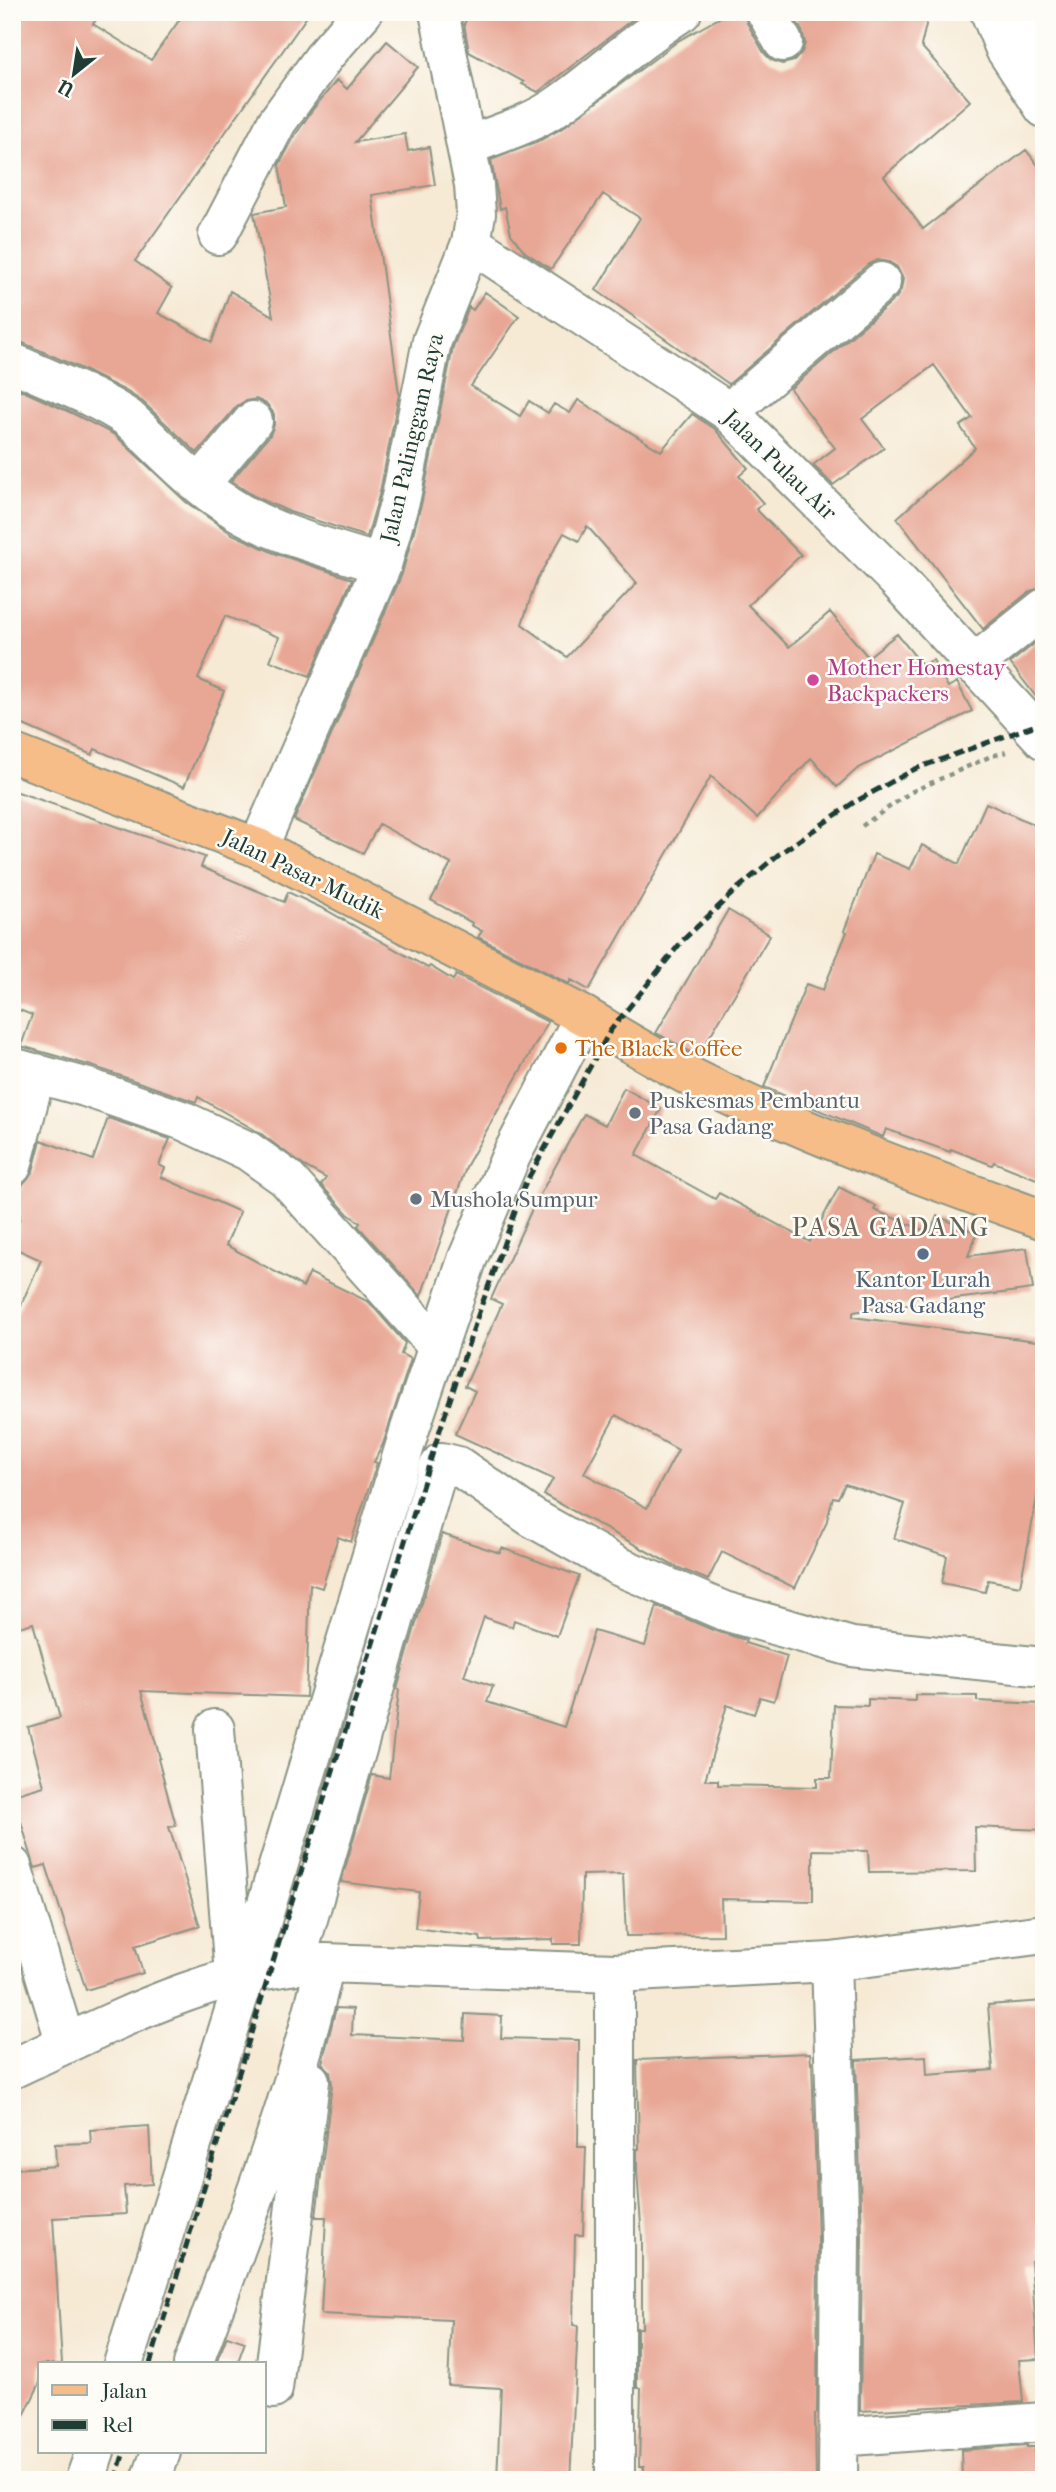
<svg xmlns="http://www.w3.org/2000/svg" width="1056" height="2492" font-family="'IM FELL French Canon',serif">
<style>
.building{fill:#e8a795;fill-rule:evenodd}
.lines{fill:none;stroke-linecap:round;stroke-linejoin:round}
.minor-casing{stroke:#8a9484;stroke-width:42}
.major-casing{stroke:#8a9484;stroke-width:42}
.path{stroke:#8a9484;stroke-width:4.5;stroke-dasharray:5 5;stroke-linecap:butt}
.minor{stroke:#fff;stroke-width:38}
.major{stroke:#f7bd88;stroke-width:38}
.rail{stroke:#1f3d34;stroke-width:5;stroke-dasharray:10 5;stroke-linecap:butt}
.hotel-dot{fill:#d1479c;stroke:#fdfcf7;stroke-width:2.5}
.food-dot{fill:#e8710a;stroke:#fdfcf7;stroke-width:2.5}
.worship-dot{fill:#6b7280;stroke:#fdfcf7;stroke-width:2.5}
.service-dot{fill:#5c6f8a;stroke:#fdfcf7;stroke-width:2.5}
.labels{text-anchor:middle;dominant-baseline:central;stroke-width:5;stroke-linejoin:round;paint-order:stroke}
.street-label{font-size:23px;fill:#1f3d34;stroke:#fdfcf7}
.hotel-label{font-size:23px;fill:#b23c85;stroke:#fdfcf7;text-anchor:start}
.food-label{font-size:23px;fill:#c56008;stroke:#fdfcf7;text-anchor:start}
.worship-label{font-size:23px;fill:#5b616d;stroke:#fdfcf7;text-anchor:start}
.service-label{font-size:23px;fill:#4e5e75;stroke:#fdfcf7}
.quarter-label{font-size:26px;letter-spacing:2px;fill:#656256;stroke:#fdfcf7}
</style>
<rect width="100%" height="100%" fill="#fdfcf7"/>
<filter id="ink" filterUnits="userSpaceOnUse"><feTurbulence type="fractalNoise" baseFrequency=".0143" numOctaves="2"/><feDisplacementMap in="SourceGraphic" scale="14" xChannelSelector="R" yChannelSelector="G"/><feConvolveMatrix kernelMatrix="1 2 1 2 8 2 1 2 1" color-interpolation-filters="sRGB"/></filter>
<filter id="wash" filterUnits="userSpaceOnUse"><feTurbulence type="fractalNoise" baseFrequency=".00686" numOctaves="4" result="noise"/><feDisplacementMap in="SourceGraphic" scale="28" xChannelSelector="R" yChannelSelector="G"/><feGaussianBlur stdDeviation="1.57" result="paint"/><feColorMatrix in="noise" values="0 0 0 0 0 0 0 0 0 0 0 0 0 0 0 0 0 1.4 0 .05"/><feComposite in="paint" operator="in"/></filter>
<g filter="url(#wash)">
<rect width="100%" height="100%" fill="#f6ead5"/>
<g id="blocks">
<path class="building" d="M 12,12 L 101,12 L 93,24 L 151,60 L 185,12 L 310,12 L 135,261 L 172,288 L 158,313 L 212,342 L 230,291 L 273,316 L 254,213 L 286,207 L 279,165 L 296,134 L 313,109 L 337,80 L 347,89 L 387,41 L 418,67 L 355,142 L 405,134 L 408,151 L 429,147 L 435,185 L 372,195 L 399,394 L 380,492 L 367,537 L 290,512 L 254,496 L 231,481 L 270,435 L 274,425 L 274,414 L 267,404 L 256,399 L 245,401 L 237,406 L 197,453 L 143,402 L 126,391 L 80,368 L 21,342 L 12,340 Z
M 470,12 L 642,12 L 538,92 L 522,84 L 524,82 L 469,52 L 464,24 Z
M 730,12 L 744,12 L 747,23 L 764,53 L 771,60 L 782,64 L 794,61 L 802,52 L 805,43 L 802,31 L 791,12 L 929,12 L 921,46 L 970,101 L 884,176 L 923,229 L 1026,150 L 1044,173 L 1044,587 L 1030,591 L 983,629 L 897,518 L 975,448 L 960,426 L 972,418 L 934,365 L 862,419 L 884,448 L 833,485 L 813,465 L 835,448 L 790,389 L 896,298 L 901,290 L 903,279 L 897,267 L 889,262 L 878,260 L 867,265 L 729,384 L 596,290 L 640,218 L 603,194 L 551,269 L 525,252 L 511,234 L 505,207 L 500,209 L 491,160 L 535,143 L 561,129 L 678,41 Z
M 485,292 L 519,316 L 471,386 L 520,416 L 529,401 L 548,413 L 554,404 L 570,413 L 578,400 L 661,451 L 692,414 L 715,429 L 748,468 L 739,476 L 763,503 L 756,509 L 801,555 L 748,605 L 789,647 L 830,612 L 868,657 L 897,634 L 922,665 L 933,660 L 948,687 L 957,682 L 972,711 L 857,769 L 837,787 L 811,758 L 757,818 L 711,776 L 589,990 L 571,980 L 569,984 L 478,937 L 482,931 L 471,925 L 472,923 L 431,900 L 451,864 L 379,824 L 363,853 L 294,820 L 402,574 L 422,501 L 453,347 L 469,307 L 473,310 ZM 587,526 L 637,583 L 567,657 L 522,624 L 537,579 L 564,533 L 579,541 Z
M 12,386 L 76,415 L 115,435 L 186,502 L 232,534 L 274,553 L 352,579 L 310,676 L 270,661 L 279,637 L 225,616 L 198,679 L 224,691 L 184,787 L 95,749 L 92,755 L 12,720 Z
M 1044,636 L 1044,707 L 1010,663 Z
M 12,790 L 205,857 L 201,867 L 284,902 L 288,892 L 326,910 L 428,968 L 430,966 L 453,980 L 456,975 L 548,1022 L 467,1165 L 421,1296 L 358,1226 L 360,1223 L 348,1214 L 321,1185 L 326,1178 L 304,1166 L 260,1133 L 198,1097 L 196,1102 L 92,1066 L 21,1046 L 32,1015 L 12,1007 Z
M 986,803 L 1044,829 L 1044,1182 L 994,1162 L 992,1165 L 951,1149 L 950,1152 L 886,1129 L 883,1137 L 764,1087 L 806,984 L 823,990 L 847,932 L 844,931 L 874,854 L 910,869 L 922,845 L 959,864 Z
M 728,910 L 770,935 L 698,1056 L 656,1033 Z
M 624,1088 L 661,1109 L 636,1155 L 715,1199 L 719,1193 L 810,1242 L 839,1187 L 876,1206 L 874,1210 L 930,1233 L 937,1216 L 977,1233 L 968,1256 L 1027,1248 L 1033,1289 L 853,1312 L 853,1317 L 1044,1342 L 1044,1437 L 1039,1477 L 1041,1477 L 1020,1586 L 988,1580 L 985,1592 L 942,1583 L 947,1556 L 894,1538 L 905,1504 L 845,1484 L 838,1498 L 833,1497 L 826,1524 L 795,1588 L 722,1552 L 708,1580 L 672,1565 L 544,1495 L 553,1479 L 455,1434 L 475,1391 L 465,1386 L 502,1304 L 491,1299 L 532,1209 L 584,1114 L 605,1125 ZM 616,1415 L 678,1450 L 647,1508 L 584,1473 Z
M 108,1118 L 170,1139 L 159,1165 L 165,1168 L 161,1177 L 240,1212 L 226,1245 L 303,1287 L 310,1273 L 369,1302 L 405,1343 L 401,1354 L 411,1359 L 383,1444 L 374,1462 L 377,1463 L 351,1542 L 338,1537 L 322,1588 L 310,1584 L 306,1697 L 141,1691 L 160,1758 L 158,1759 L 176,1826 L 169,1827 L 200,1926 L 135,1946 L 143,1973 L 86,1990 L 46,1865 L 35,1868 L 13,1795 L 44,1786 L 28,1727 L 60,1718 L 33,1623 L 12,1629 L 12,1349 L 17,1314 L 41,1260 L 14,1248 L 20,1215 L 12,1212 L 23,1184 L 33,1171 L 41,1140 L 93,1160 Z
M 442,1534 L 500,1553 L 502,1548 L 579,1576 L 557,1636 L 514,1620 L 512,1627 L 484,1617 L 464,1676 L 493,1686 L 487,1702 L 564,1727 L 594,1631 L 645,1646 L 657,1606 L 715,1631 L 746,1640 L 745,1643 L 787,1656 L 774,1701 L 760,1697 L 754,1714 L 727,1705 L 705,1780 L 718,1780 L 718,1785 L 817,1787 L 817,1778 L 831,1778 L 834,1705 L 868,1706 L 868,1699 L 915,1701 L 915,1695 L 977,1696 L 977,1701 L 1044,1704 L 1044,1830 L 975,1827 L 976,1871 L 869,1872 L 868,1851 L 813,1850 L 813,1901 L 721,1899 L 722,1935 L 626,1936 L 623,1874 L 582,1875 L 581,1944 L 553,1944 L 553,1939 L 481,1941 L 480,1937 L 415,1928 L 419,1892 L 341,1882 L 372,1775 L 389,1778 L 399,1690 L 397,1689 Z
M 1044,2001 L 1044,2260 L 1031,2261 L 1038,2359 L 1019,2360 L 1023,2402 L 860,2411 L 862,2237 L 856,2060 L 926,2056 L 927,2075 L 993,2070 L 988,2005 Z
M 336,2008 L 353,2009 L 352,2035 L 464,2040 L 465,2014 L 502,2016 L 501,2038 L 579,2040 L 578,2147 L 586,2147 L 583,2235 L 575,2235 L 573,2325 L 578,2326 L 570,2480 L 497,2480 L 501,2388 L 448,2385 L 451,2320 L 321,2314 L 326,2217 L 316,2217 L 332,2084 L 330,2072 L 322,2063 Z
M 810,2053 L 811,2063 L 812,2062 L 818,2237 L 817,2413 L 815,2414 L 816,2480 L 644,2480 L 644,2467 L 639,2467 L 641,2388 L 637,2388 L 637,2328 L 642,2328 L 642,2238 L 637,2171 L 637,2149 L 639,2149 L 637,2060 Z
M 149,2126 L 152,2184 L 124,2186 L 126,2214 L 53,2218 L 62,2364 L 40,2364 L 40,2383 L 12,2440 L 12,2169 L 56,2166 L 55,2144 L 91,2143 L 90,2130 Z
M 227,2336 L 245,2342 L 237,2364 L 216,2364 Z
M 1027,2445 L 1027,2447 L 1035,2447 L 1036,2480 L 962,2480 L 961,2450 Z"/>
</g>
</g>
<g filter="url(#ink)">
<use href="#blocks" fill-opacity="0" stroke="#8a9484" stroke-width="2"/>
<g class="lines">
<g class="minor-casing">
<path id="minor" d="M 766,12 L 783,42
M 990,12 L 1005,49 L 1044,108
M 1000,12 L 1044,44
M 466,146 C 498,134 532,124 560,104 C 602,74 638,39 682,12
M 218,235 L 277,122 L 326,54 L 363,12
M 471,243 L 729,412 L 897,580 L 1044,740
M 12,362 C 51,381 92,394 128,418 C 160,447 190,481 226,504 C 272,535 330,548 382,565
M 729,412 L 881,282
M 200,484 L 253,421
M 973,665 L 1044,608
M 258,848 L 382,565 L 401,497 L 432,341 L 471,243 L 476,214 L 474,185 L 439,12
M 12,1067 L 85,1087 L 184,1121 L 248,1151 L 286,1178 L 438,1347
M 12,1166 L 36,1073
M 215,1729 L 234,1975
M 12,1866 L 66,2044
M 831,1962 L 840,2237 L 838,2480
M 295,1964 L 438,1468 L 442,1462 L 458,1466 L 531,1517 L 618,1566 L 724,1611 L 852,1647 L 1044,1667
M 615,1973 L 615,2480
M 12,2069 C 109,2024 217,1966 325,1963 L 615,1973 L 831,1962 L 1044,1934
M 123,2364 L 246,1973 L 410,1429 L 467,1260 L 511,1156 L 584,1016
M 193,2364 C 242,2232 294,2100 325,1963
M 273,2389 L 310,2081
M 838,2437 L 1044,2422
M 85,2480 L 95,2452
M 151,2480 L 161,2452"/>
</g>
<g class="major-casing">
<path id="major" d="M 12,753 L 258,848 L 584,1016 C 620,1037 654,1058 691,1077 C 805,1134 925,1177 1044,1220"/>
</g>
<path class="path" d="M 862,826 L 911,792 L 989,757 L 1006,752"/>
<use href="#minor" class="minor"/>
<use href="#major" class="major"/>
<path class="rail" d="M 150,2364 L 271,1968 L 438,1436 L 477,1318 L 525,1184 L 610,1031 L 683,940 L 737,889 L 779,854 L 853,803 L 915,769 L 1044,722
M 115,2480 L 124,2452"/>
</g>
</g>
<circle class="hotel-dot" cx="813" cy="680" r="7"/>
<circle class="food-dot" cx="561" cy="1048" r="7"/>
<g class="worship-dot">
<circle cx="635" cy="1113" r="7"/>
<circle cx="416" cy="1199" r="7"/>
</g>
<circle class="service-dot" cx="923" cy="1254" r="7"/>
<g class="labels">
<g class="street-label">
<text transform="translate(412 438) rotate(-77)">Jalan Palinggam Raya</text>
<text transform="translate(780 465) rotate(44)">Jalan Pulau Air</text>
<text transform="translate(303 874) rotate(26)">Jalan Pasar Mudik</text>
</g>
<g class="hotel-label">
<text x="827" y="667">Mother Homestay<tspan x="827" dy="26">Backpackers</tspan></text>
</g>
<g class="food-label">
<text x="575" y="1048">The Black Coffee</text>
</g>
<g class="worship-label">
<text x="649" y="1100">Puskesmas Pembantu<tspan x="649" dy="26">Pasa Gadang</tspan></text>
<text x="430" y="1199">Mushola Sumpur</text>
</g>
<g class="service-label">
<text x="923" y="1279">Kantor Lurah<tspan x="923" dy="26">Pasa Gadang</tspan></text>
</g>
<g class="quarter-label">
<text x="891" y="1227">PASA GADANG</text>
</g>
</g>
<rect width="1056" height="2492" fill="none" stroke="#fdfcf7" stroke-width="42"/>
<rect x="38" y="2362" width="228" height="91" fill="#fdfcf7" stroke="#a4b0a9" stroke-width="2"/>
<rect x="52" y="2385" width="35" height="10" fill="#f7bd88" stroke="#a4b0a9" stroke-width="2"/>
<text x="102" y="2398" font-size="21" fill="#1f3d34">Jalan</text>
<rect x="52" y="2420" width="35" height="10" fill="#1f3d34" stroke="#a4b0a9" stroke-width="2"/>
<text x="102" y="2432" font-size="21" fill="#1f3d34">Rel</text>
<g transform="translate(74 74) rotate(210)" stroke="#fdfcf7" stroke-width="5" paint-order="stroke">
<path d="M0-5L12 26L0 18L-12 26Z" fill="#1f3d34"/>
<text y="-10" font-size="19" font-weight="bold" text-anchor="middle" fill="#1f3d34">U</text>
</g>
</svg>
